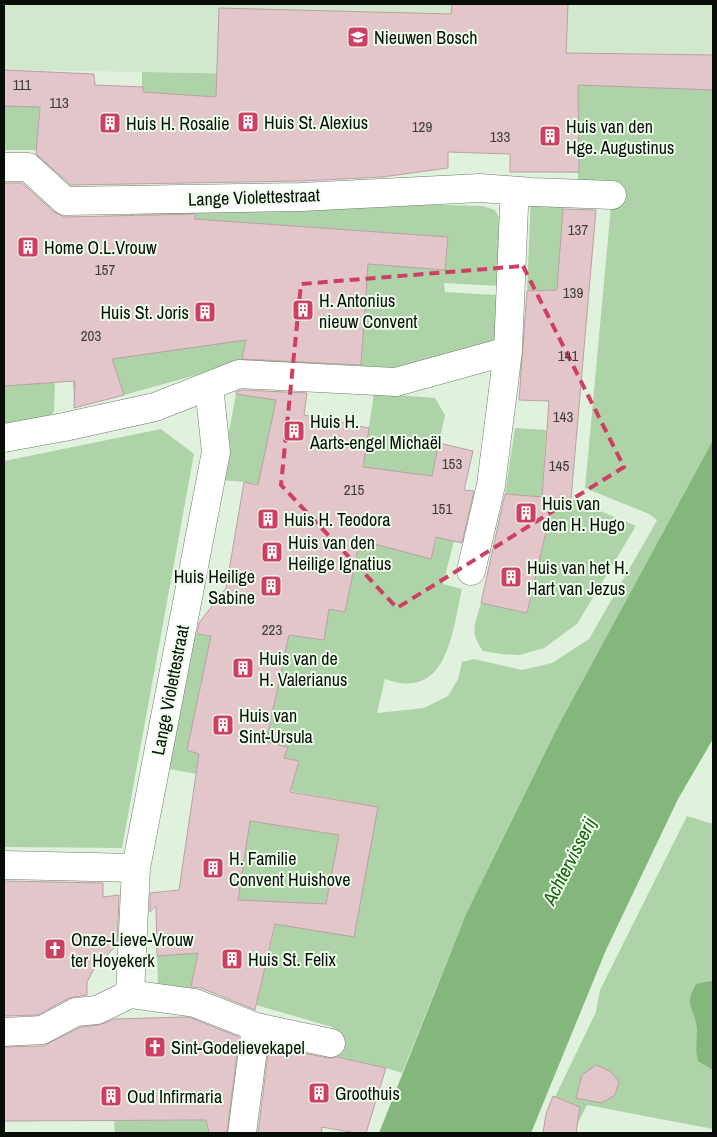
<svg xmlns="http://www.w3.org/2000/svg" width="717" height="1137" font-family="'Archivo Narrow',sans-serif">
<style>
.built{fill:#d1e8cd}
.green{fill:#afd3a9;fill-rule:evenodd}
.water{fill:#83b77b}
.building{fill:#e2c6c9;stroke:#bba0a3;fill-rule:evenodd}
.lines{fill:none;stroke-linecap:round;stroke-linejoin:round}
.street-casing{stroke:#6e7d6b;stroke-width:29}
.street{stroke:#fff;stroke-width:28}
.marked{fill:none;stroke:#ce3f64;stroke-width:4;stroke-dasharray:10 6;stroke-linejoin:round}
.labels{text-anchor:middle;dominant-baseline:central;stroke-width:4;stroke-linejoin:round;paint-order:stroke}
.number-label{font-size:15px;fill:#3e3c38}
.poi-label{font-size:18px;fill:#080e07;stroke:#edffea;text-anchor:start}
.street-label{font-size:18px;fill:#080e07;stroke:#edffea}
.water-label{font-size:19px;font-style:italic;fill:#1b610f;stroke:#edffea}
</style>
<rect width="100%" height="100%" fill="#e0f1dd"/>
<path class="built" d="M 4,4 L 713,4 L 713,89 L 217,73 L 4,70 Z"/>
<path class="green" d="M 142,72 L 256,74 L 258,107 L 142,113 Z
M 549,84 L 713,89 L 713,440 L 558,726 L 466,914 L 402,1073 L 386,1068 L 335,1056 L 332,1027 L 256,1005 L 275,927 L 278,902 L 238,900 L 250,821 L 339,835 L 321,931 L 378,807 L 169,769 L 193,634 L 275,645 L 277,633 L 323,640 L 326,625 L 296,602 L 345,612 L 353,570 L 314,541 L 366,551 L 369,533 L 302,492 L 245,482 L 220,480 L 236,394 L 278,400 L 276,401 L 265,455 L 431,559 L 436,537 L 454,541 L 443,584 L 462,589 C 452,632 448,702 385,679 L 377,713 L 424,708 L 448,696 L 458,679 L 462,662 L 474,659 L 522,670 L 552,663 L 589,639 L 651,531 L 657,520 L 649,514 L 585,488 L 612,195 L 578,185 L 578,173 L 552,172 L 521,154 L 579,155 L 578,106 L 551,106 ZM 201,682 L 251,738 L 287,747 L 284,758 L 299,761 L 294,779 L 187,750 Z
M 4,106 L 39,107 L 37,150 L 4,150 Z
M 531,196 L 564,197 L 550,384 L 520,381 L 523,334 L 534,335 L 537,291 L 527,291 Z
M 414,204 L 483,206 L 495,210 L 499,218 L 499,286 L 444,283 L 445,292 L 497,295 L 495,339 L 490,346 L 391,375 L 360,374 L 368,264 L 445,270 L 447,237 L 254,223 L 253,241 L 301,246 L 301,263 L 328,265 L 326,278 L 240,273 L 239,287 L 202,290 L 201,267 L 192,269 L 190,239 L 68,258 L 76,238 L 95,236 L 93,221 L 134,214 L 213,208 L 327,208 ZM 134,214 L 146,215 L 147,230 L 136,231 ZM 199,220 L 239,223 L 238,240 L 199,237 ZM 239,249 L 259,249 L 259,268 L 238,267 Z
M 329,338 L 330,373 L 232,365 L 124,395 L 121,388 L 74,399 L 71,359 L 244,340 Z
M 55,382 L 54,411 L 50,417 L 4,426 L 4,386 Z
M 374,393 L 435,398 L 445,415 L 432,476 L 363,467 Z
M 515,428 L 546,430 L 542,497 L 505,494 Z
M 161,429 L 194,454 L 122,848 L 4,847 L 4,461 Z
M 554,498 L 571,499 L 636,526 L 577,624 L 544,648 L 520,655 L 501,654 L 483,651 C 469,631 475,625 481,603 L 527,613 Z
M 687,816 L 713,824 L 713,1129 L 587,1105 L 578,1123 L 560,1119 L 555,1097 L 596,1012 L 600,990 Z
M 205,920 L 190,991 L 158,984 L 157,956 L 169,955 Z
M 206,1120 L 209,1133 L 115,1133 L 114,1121 Z"/>
<path class="water" d="M 713,440 L 713,739 L 678,799 L 606,950 L 531,1133 L 379,1133 L 466,914 L 558,726 Z
M 710,981 L 713,982 L 713,1070 L 698,1061 C 695,1050 697,1040 697,1029 C 695,1007 683,1008 696,984 Z"/>
<path class="building" d="M 452,4 L 568,4 L 566,53 L 713,55 L 713,90 L 578,85 L 579,172 L 510,172 L 510,154 L 448,152 L 448,168 L 382,177 L 300,181 L 71,185 L 36,154 L 40,107 L 4,106 L 4,70 L 94,74 L 95,85 L 143,87 L 143,92 L 216,97 L 219,8 L 451,14 Z
M 4,183 L 22,183 L 54,212 L 65,217 L 195,214 L 195,219 L 448,237 L 445,270 L 368,264 L 361,365 L 242,359 L 246,340 L 112,359 L 124,395 L 74,408 L 75,381 L 4,386 Z
M 563,209 L 596,210 L 571,499 L 554,498 L 527,613 L 481,603 L 505,494 L 542,497 L 549,401 L 519,400 L 527,291 L 557,290 Z
M 242,390 L 307,393 L 304,415 L 369,428 L 363,467 L 432,476 L 439,443 L 473,451 L 464,490 L 474,491 L 462,543 L 436,537 L 431,559 L 367,542 L 366,551 L 358,549 L 345,612 L 329,609 L 324,640 L 289,635 L 266,742 L 288,747 L 284,758 L 299,761 L 290,792 L 378,807 L 354,937 L 275,924 L 255,1010 L 201,988 L 191,987 L 198,953 L 157,956 L 156,906 L 150,912 L 150,893 L 179,890 L 199,754 L 187,750 L 211,636 L 197,634 L 199,623 L 226,588 L 244,482 L 258,485 L 276,400 L 236,394 L 236,392 ZM 250,821 L 339,835 L 326,904 L 238,900 Z
M 4,881 L 103,883 L 103,897 L 119,895 L 117,945 L 95,967 L 87,982 L 87,995 L 69,998 L 38,1015 L 4,1016 Z
M 185,1017 L 191,1018 L 239,1037 L 227,1133 L 209,1133 L 206,1120 L 4,1121 L 4,1047 L 43,1046 L 81,1027 L 99,1025 L 115,1019 Z
M 269,1046 L 328,1058 L 337,1057 L 386,1068 L 366,1133 L 356,1133 L 322,1127 L 321,1133 L 258,1133 Z
M 596,1065 L 610,1071 L 619,1082 L 615,1095 L 602,1103 L 576,1098 L 582,1075 Z
M 553,1096 L 580,1107 L 576,1133 L 543,1133 L 546,1114 Z"/>
<g class="lines">
<g class="street-casing">
<path id="street" d="M 4,167 L 28,167 L 65,201 L 301,197 L 480,188 L 532,192 L 612,195
M 508,351 L 514,207 L 516,191
M 4,438 L 64,427 L 155,407 L 239,374 L 396,382 L 508,351 L 491,485 L 471,571
M 4,865 L 136,868
M 130,994 L 136,868 L 216,452 L 209,386
M 4,1032 L 42,1030 L 76,1012 L 97,1010 L 130,994 L 195,1003 L 256,1027 L 331,1043
M 242,1133 L 256,1027"/>
</g>
<use href="#street" class="street"/>
</g>
<path class="marked" d="M 523,266 L 624,467 L 397,608 L 281,485 L 301,284 Z"/>
<defs>
<g id="school-square" transform="scale(1.125)"><rect x="-9" y="-9" width="18" height="18" rx="4" fill="#ce3f64" stroke="#edffea"/><path d="M0-5L7-2L0 1L-7-2ZM-4 1L0 2.5L4 1V4Q0 6-4 4Z" fill="#fff"/></g>
<g id="building-square" transform="scale(1.125)"><rect x="-9" y="-9" width="18" height="18" rx="4" fill="#ce3f64" stroke="#edffea"/><path d="M-4-6H4V6H1V3H-1V6H-4ZM-2.5-4.3h1.7v1.8h-1.7ZM.8-4.3h1.7v1.8H.8ZM-2.5-1h1.7V.8h-1.7ZM.8-1h1.7V.8H.8Z" fill="#fff"/></g>
<g id="church-square" transform="scale(1.125)"><rect x="-9" y="-9" width="18" height="18" rx="4" fill="#ce3f64" stroke="#edffea"/><path d="M-1.2-6h2.4v3.5h3.3v2.4h-3.3V6h-2.4V-.1h-3.3v-2.4h3.3Z" fill="#fff"/></g>
</defs>
<g fill-rule="evenodd">
<use href="#school-square" x="358" y="37"/>
<use href="#building-square" x="248" y="122"/>
<use href="#building-square" x="110" y="123"/>
<use href="#building-square" x="550" y="136"/>
<use href="#building-square" x="28" y="247"/>
<use href="#building-square" x="303" y="310"/>
<use href="#building-square" x="205" y="312"/>
<use href="#building-square" x="294" y="431"/>
<use href="#building-square" x="526" y="513"/>
<use href="#building-square" x="268" y="519"/>
<use href="#building-square" x="272" y="552"/>
<use href="#building-square" x="511" y="577"/>
<use href="#building-square" x="271" y="586"/>
<use href="#building-square" x="243" y="668"/>
<use href="#building-square" x="223" y="725"/>
<use href="#building-square" x="213" y="868"/>
<use href="#church-square" x="55" y="949"/>
<use href="#building-square" x="232" y="959"/>
<use href="#church-square" x="155" y="1047"/>
<use href="#building-square" x="319" y="1093"/>
<use href="#building-square" x="111" y="1096"/>
</g>
<g class="labels">
<g class="number-label">
<text x="22" y="84">111</text>
<text x="59" y="102">113</text>
<text x="422" y="126">129</text>
<text x="500" y="136">133</text>
<text x="578" y="229">137</text>
<text x="105" y="269">157</text>
<text x="573" y="292">139</text>
<text x="91" y="335">203</text>
<text x="568" y="355">141</text>
<text x="563" y="416">143</text>
<text x="452" y="463">153</text>
<text x="559" y="465">145</text>
<text x="354" y="489">215</text>
<text x="442" y="508">151</text>
<text x="272" y="629">223</text>
</g>
<g class="poi-label">
<text x="374" y="37">Nieuwen Bosch</text>
<text x="264" y="122">Huis St. Alexius</text>
<text x="126" y="123">Huis H. Rosalie</text>
<text x="566" y="126">Huis van den<tspan x="566" dy="21">Hge. Augustinus</tspan></text>
<text x="44" y="247">Home O.L.Vrouw</text>
<text x="319" y="300">H. Antonius<tspan x="319" dy="21">nieuw Convent</tspan></text>
<text x="189" y="312" text-anchor="end">Huis St. Joris</text>
<text x="310" y="421">Huis H.<tspan x="310" dy="21">Aarts-engel Michaël</tspan></text>
<text x="542" y="503">Huis van<tspan x="542" dy="21">den H. Hugo</tspan></text>
<text x="284" y="519">Huis H. Teodora</text>
<text x="288" y="542">Huis van den<tspan x="288" dy="21">Heilige Ignatius</tspan></text>
<text x="527" y="567">Huis van het H.<tspan x="527" dy="21">Hart van Jezus</tspan></text>
<text x="255" y="576" text-anchor="end">Huis Heilige<tspan x="255" dy="21">Sabine</tspan></text>
<text x="259" y="658">Huis van de<tspan x="259" dy="21">H. Valerianus</tspan></text>
<text x="239" y="715">Huis van<tspan x="239" dy="21">Sint-Ursula</tspan></text>
<text x="229" y="858">H. Familie<tspan x="229" dy="21">Convent Huishove</tspan></text>
<text x="71" y="939">Onze-Lieve-Vrouw<tspan x="71" dy="21">ter Hoyekerk</tspan></text>
<text x="248" y="959">Huis St. Felix</text>
<text x="171" y="1047">Sint-Godelievekapel</text>
<text x="335" y="1093">Groothuis</text>
<text x="127" y="1096">Oud Infirmaria</text>
</g>
<g class="street-label">
<text transform="translate(254 197) rotate(-2)">Lange Violettestraat</text>
<text transform="translate(170 690) rotate(-79)">Lange Violettestraat</text>
</g>
<g class="water-label">
<text transform="translate(569 861) rotate(-63)">Achtervisserij</text>
</g>
</g>
<rect width="717" height="1137" fill="none" stroke="#080e07" stroke-width="10"/>
</svg>
